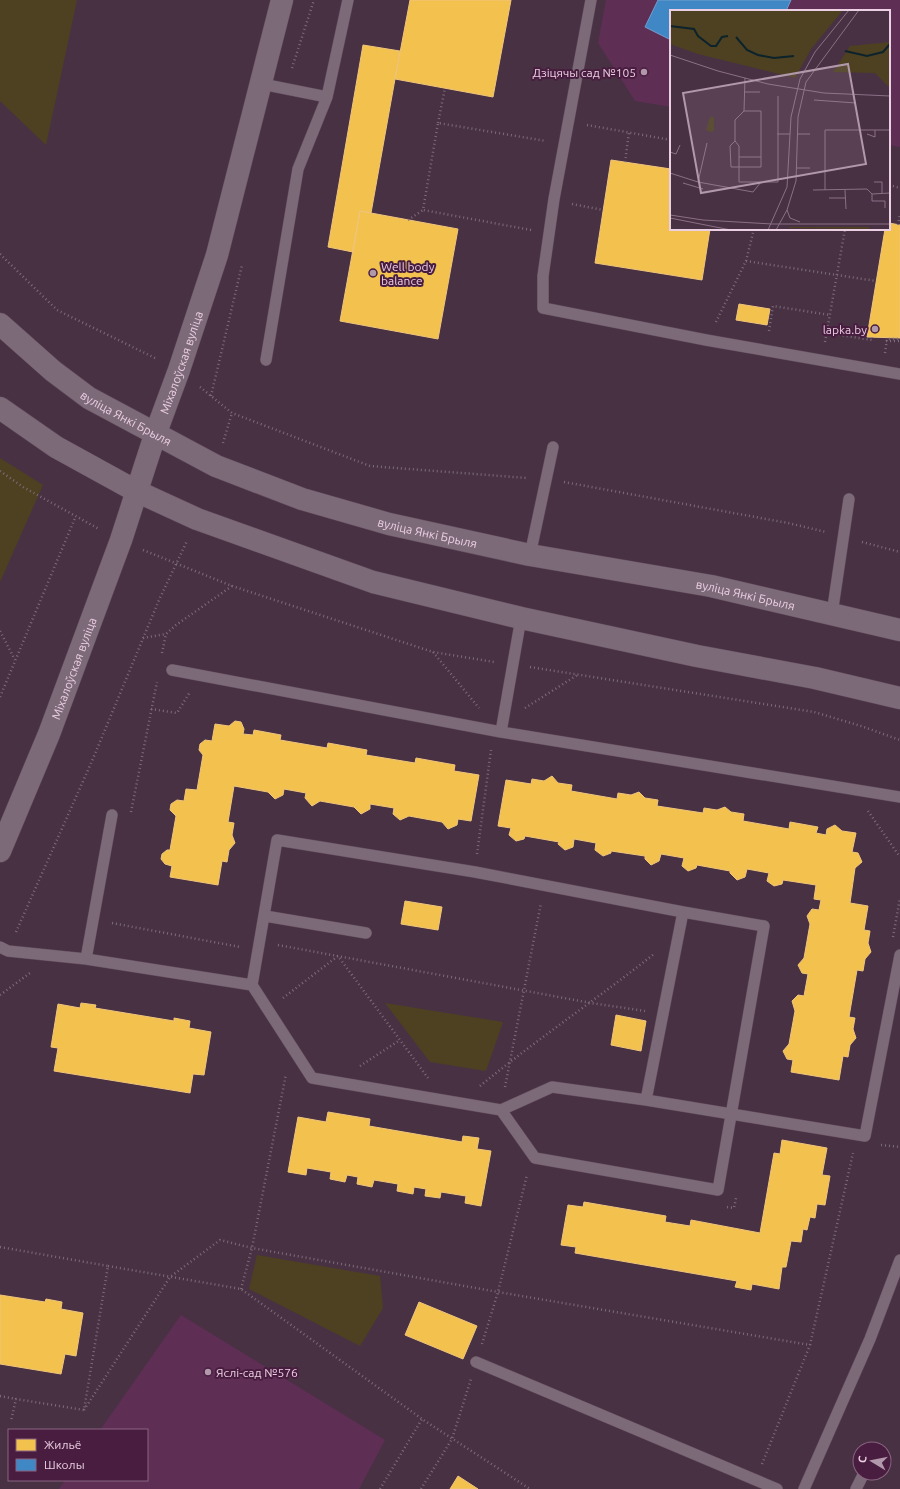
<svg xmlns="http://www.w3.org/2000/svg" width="900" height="1489" font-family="Ubuntu,sans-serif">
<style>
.built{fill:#5e2e54}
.green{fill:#4d4121}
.homes{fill:#f2c14e;stroke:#f0c57b}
.schools{fill:#3f88c5;stroke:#739dce}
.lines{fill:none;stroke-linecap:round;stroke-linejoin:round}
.lane-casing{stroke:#624e5e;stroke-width:12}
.street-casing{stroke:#624e5e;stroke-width:23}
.secondary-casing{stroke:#624e5e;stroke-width:23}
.path{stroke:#7c6c79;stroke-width:2.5;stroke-dasharray:1 3;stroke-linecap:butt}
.lane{stroke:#7d6a79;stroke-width:11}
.street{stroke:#7d6a79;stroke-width:22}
.secondary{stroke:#7d6a79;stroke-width:22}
.poi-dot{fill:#b298ab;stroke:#481d3f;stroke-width:1.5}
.labels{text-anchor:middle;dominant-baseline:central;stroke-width:4;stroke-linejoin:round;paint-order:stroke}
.poi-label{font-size:12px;fill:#ebcfe3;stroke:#481d3f;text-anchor:end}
.street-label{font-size:12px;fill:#ebcfe3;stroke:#481d3f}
.inset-river{fill:none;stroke:#0d232b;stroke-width:2}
.inset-road{fill:none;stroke:#8a7084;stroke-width:1}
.view{fill:#b298ab;fill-opacity:0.15;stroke:#b298ab;stroke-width:2}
.inset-edge{fill:none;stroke:#ebcfe3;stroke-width:2}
</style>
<rect width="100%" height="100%" fill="#493144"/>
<path class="built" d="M 606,0 L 900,0 L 900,147 L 889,145 L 889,11 L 671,11 L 671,107 L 635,101 L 598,43 Z
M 181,1315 L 385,1440 L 359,1489 L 59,1489 L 65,1480 L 147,1480 L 147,1430 L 100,1430 Z"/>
<path class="green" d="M 0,0 L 77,0 L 46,145 L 0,101 Z
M 0,458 L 43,485 L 0,582 Z
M 385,1003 L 503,1022 L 486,1071 L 430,1062 Z
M 257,1255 L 380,1276 L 383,1308 L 360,1346 L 249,1289 Z"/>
<path class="homes" d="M 410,0 L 511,0 L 493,97 L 395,79 Z
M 363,45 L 400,51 L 371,213 L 360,211 L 353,252 L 328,247 Z
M 611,160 L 671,169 L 671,229 L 710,229 L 702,280 L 595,263 Z
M 360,211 L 458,229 L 438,339 L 340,321 Z
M 889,223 L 900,225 L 900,338 L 867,337 L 885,229 L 889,229 Z
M 739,304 L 770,309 L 767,325 L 736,320 Z
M 235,721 L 241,722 L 244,729 L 243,734 L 253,735 L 254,730 L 281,735 L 280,740 L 327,748 L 328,743 L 367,750 L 366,755 L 415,763 L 416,758 L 455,765 L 454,771 L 479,775 L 471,821 L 458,819 L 457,825 L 448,829 L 442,822 L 409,816 L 400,820 L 393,814 L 394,808 L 370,804 L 370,809 L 361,814 L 354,807 L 320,801 L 312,806 L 305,798 L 306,793 L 284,789 L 283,795 L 275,799 L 268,792 L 234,786 L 228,822 L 234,823 L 232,835 L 235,843 L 229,850 L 227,862 L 222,861 L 218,885 L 170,877 L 172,866 L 165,864 L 161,859 L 162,854 L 167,850 L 170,850 L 176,816 L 170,810 L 171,804 L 177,800 L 184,801 L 186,789 L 197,790 L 203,755 L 199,750 L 200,744 L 205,740 L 212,741 L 215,724 L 229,726 Z
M 552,776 L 558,783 L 572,785 L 571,791 L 617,799 L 618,793 L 631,795 L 639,792 L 645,798 L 658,800 L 657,806 L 703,813 L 704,808 L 717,810 L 725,807 L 731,812 L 744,814 L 743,821 L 789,829 L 790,822 L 818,827 L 816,833 L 826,835 L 827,829 L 835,825 L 842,831 L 856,833 L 852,852 L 858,853 L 862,862 L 855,868 L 850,903 L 868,906 L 864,930 L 870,931 L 868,943 L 871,952 L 865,959 L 863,971 L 857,970 L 849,1017 L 855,1018 L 853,1029 L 856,1038 L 850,1045 L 848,1057 L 843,1056 L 839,1080 L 791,1072 L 793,1060 L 787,1059 L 783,1051 L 789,1044 L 795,1011 L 792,1001 L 798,995 L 804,996 L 808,974 L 802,973 L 798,965 L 804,958 L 810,924 L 807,916 L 812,909 L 819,910 L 821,900 L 814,899 L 816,885 L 783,880 L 782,884 L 774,886 L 767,881 L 769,873 L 747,869 L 745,877 L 737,880 L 730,873 L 730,871 L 697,865 L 696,868 L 688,871 L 682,866 L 684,858 L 661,854 L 659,861 L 651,865 L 645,859 L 645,856 L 611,851 L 611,853 L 603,856 L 595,850 L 596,843 L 574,839 L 573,847 L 565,850 L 558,844 L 559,842 L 525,836 L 524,839 L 516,841 L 509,835 L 511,828 L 498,826 L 506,780 L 531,784 L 532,779 L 544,781 Z
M 405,901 L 442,907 L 438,930 L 401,924 Z
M 81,1003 L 96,1005 L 95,1008 L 174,1021 L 174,1018 L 190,1021 L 189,1028 L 211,1032 L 204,1075 L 193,1074 L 190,1093 L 54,1071 L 58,1048 L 51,1047 L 58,1004 L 80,1008 Z
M 616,1015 L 646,1021 L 641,1051 L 611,1045 Z
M 328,1112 L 370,1119 L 369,1126 L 462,1142 L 463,1136 L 479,1138 L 477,1149 L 491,1151 L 481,1206 L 465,1203 L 466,1196 L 441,1192 L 440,1198 L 425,1196 L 426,1189 L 414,1187 L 413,1194 L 397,1191 L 398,1184 L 374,1180 L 372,1187 L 357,1184 L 358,1177 L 347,1175 L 345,1182 L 330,1179 L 331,1172 L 307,1168 L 306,1175 L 288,1172 L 298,1117 L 326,1122 Z
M 782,1140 L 827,1148 L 822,1175 L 830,1176 L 825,1205 L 817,1204 L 815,1218 L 810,1217 L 807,1230 L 803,1229 L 801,1242 L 791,1241 L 786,1267 L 782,1267 L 779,1289 L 752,1284 L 751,1290 L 735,1287 L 737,1281 L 575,1253 L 576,1247 L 561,1245 L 568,1205 L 583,1207 L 584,1202 L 666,1216 L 665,1222 L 690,1226 L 691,1220 L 760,1233 L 774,1153 L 780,1154 Z
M 0,1295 L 45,1302 L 46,1299 L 62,1302 L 61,1309 L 83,1313 L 76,1356 L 65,1354 L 61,1374 L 0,1364 Z
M 419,1302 L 477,1326 L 463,1359 L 405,1335 Z
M 458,1476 L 478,1489 L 450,1489 Z"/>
<path class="schools" d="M 658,0 L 791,0 L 786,11 L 671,11 L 671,40 L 645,27 Z"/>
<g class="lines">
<g class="lane-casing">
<path id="lane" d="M 591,0 L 554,199 L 543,276 L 543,308 L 706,340 L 900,374
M 262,84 L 327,97
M 266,360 L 298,169 L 327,97 L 348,0
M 530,555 L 553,447
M 832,614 L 849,499
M 172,670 L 501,732 L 900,797
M 501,732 L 521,618
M 277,840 L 475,872 L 683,912 L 764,926 L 718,1190 L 535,1158 L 501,1110 L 312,1078 L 252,985 Z
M 265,916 L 366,933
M 0,947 L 8,951 L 86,959 L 252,985
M 86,959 L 112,815
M 646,1100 L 683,912
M 501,1110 L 552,1087 L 646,1100 L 865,1136 L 900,955
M 476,1362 L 777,1489
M 804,1489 L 870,1339 L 900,1260
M 856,1489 L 864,1473"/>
</g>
<g class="street-casing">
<g id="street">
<path id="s1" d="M 155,435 L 179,370 L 217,255 L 282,0"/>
</g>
</g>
<g class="secondary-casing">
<g id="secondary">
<path id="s2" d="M 0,324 L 53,371 L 89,398 L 216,466 L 302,499 L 389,524 L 530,555 L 711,586 L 900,630"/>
<path d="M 0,408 L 56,447 L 136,491 L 197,519 L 373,582 L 521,618 L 697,656 L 815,678 L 900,698"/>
<path id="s3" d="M 0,851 L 49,734 L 121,540 L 155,435"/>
</g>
</g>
<path class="path" d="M 292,68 L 314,0
M 438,123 L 445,88
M 587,125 L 671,140
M 625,162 L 629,132
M 889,185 L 900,188
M 572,204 L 603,210
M 408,220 L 423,210
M 898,225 L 900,214
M 531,230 L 423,210 L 438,123 L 546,141
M 0,254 L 57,310 L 157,359
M 746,261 L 876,281
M 716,322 L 746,261 L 754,229
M 769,331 L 773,306 L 830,315
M 827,333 L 872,340 L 872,337
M 886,341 L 900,341
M 825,342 L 845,229
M 885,353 L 887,339 L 900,339
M 200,387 L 232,413 L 370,466 L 527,478
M 211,396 L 242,265
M 223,443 L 232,413
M 0,471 L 23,487 L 99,529
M 564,482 L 788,523 L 826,532
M 862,542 L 900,552
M 143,550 L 232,586 L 433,652 L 494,662
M 0,631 L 15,660
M 143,638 L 166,634 L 176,625 L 232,586
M 433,652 L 479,708
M 162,653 L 166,634
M 530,667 L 814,712 L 861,726 L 900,740
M 0,697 L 75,518
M 525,708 L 579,674
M 151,709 L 177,713 L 190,692
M 868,811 L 900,857
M 131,812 L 157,682
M 477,854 L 491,750
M 112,923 L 240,947
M 16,932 L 92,761 L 159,600 L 187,541
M 893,937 L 900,898
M 278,945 L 591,1003 L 645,1011
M 0,995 L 30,973
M 283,998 L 338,956 L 428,1078
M 360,1066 L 400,1040
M 480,1086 C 536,1040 597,999 654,954
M 505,1087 L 541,903
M 881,1145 L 900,1147
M 727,1207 L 734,1208 L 736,1198
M 0,1247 L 108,1266 L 84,1410 L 16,1399 L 11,1421
M 108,1266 L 241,1289 L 422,1419 L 530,1489
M 241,1289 L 252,1248 L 286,1074
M 482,1344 L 498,1292 L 527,1175
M 0,1396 L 16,1399
M 84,1410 L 170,1277 L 220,1240 L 252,1248 L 498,1292 L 810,1345 L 853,1153
M 762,1464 L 810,1345
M 380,1489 L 422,1419
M 421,1489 L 452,1439 L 471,1379"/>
<use href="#lane" class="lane"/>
<use href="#street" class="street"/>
<use href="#secondary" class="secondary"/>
</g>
<g class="poi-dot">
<circle cx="644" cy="72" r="4"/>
<circle cx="373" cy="273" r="4"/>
<circle cx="875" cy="329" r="4"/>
<circle cx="208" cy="1372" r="4"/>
</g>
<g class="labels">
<g class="poi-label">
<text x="636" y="72">Дзіцячы сад №105</text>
<text x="381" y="266" text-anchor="start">Well body<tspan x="381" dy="14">balance</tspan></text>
<text x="867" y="329">lapka.by</text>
<text x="216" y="1372" text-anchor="start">Яслі-сад №576</text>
</g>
<g class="street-label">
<text stroke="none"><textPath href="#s1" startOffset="77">Міхалоўская вуліца</textPath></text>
<text stroke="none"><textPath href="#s2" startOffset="158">вуліца Янкі Брыля</textPath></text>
<text stroke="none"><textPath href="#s2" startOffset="482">вуліца Янкі Брыля</textPath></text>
<text stroke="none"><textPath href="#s2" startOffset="806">вуліца Янкі Брыля</textPath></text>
<text stroke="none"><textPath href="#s3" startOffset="197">Міхалоўская вуліца</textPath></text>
</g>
</g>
<g transform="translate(670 10)">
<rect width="220" height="220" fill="#493144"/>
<path d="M 0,0 L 173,0 L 141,39 L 125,68 L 28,44 L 0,34 ZM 220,32 L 220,78 L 205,63 L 163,62 L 180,36 ZM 40,107 L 44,107 L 44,121 L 41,122 L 36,120 ZM 199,217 L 199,219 L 119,218 L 119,217 Z" fill="#4d4121"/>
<path class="inset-river" d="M 0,16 L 24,19 L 28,26 L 41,36 L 46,36 L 52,27 L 58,26M 66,27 L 77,40 L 88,45 L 104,48 L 124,46M 175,41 L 197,46 L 213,42 L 220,34"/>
<path class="inset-road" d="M 0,45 L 48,61 L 98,74 L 154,83 L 220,86M 74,82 L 90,82M 144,90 L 186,93M 74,101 L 91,101 L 91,157 L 61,157 L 60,136 L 65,131 L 65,110 ZM 74,101 L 75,68M 107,124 L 120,124M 127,124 L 140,124M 197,124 L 205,127 L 205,120M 65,131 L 69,136 L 69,172 L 91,172M 37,133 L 28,172 L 83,182 L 91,172 L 108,172 L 108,86M 0,142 L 6,144 L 10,135M 69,147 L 91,147M 127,158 L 140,158M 0,163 L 28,172M 204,172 L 212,172 L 212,183M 13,173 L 33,179M 143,180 L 197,179 L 202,184 L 220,183M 155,180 L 155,120 L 220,120M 175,180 L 176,199M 202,184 L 202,191 L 215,191 L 215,198M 159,188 L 176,188M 117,200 L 120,208 L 130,212M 0,205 L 33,210 L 102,214 L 220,214M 0,208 L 61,220M 98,220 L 117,177 L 121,107 L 130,69 L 145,42 L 179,0M 106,220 L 117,200 L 126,171 L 128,107 L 136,72 L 189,0"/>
<path class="view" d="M 178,54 L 196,154 L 31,183 L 13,83 Z"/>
<rect width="220" height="220" class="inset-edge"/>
</g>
<rect x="8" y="1429" width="140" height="52" fill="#481d3f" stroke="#896481"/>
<rect x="16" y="1439" width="20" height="12" fill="#f2c14e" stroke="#896481"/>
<text x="44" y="1449" font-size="12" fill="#ebcfe3">Жильё</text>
<rect x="16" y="1459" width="20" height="12" fill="#3f88c5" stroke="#896481"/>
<text x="44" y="1469" font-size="12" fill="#ebcfe3">Школы</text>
<g transform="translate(872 1461) rotate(280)"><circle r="19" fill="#481d3f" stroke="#896481"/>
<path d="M0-3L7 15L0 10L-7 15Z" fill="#b298ab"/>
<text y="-6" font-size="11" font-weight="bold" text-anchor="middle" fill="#ebcfe3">С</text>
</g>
</svg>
